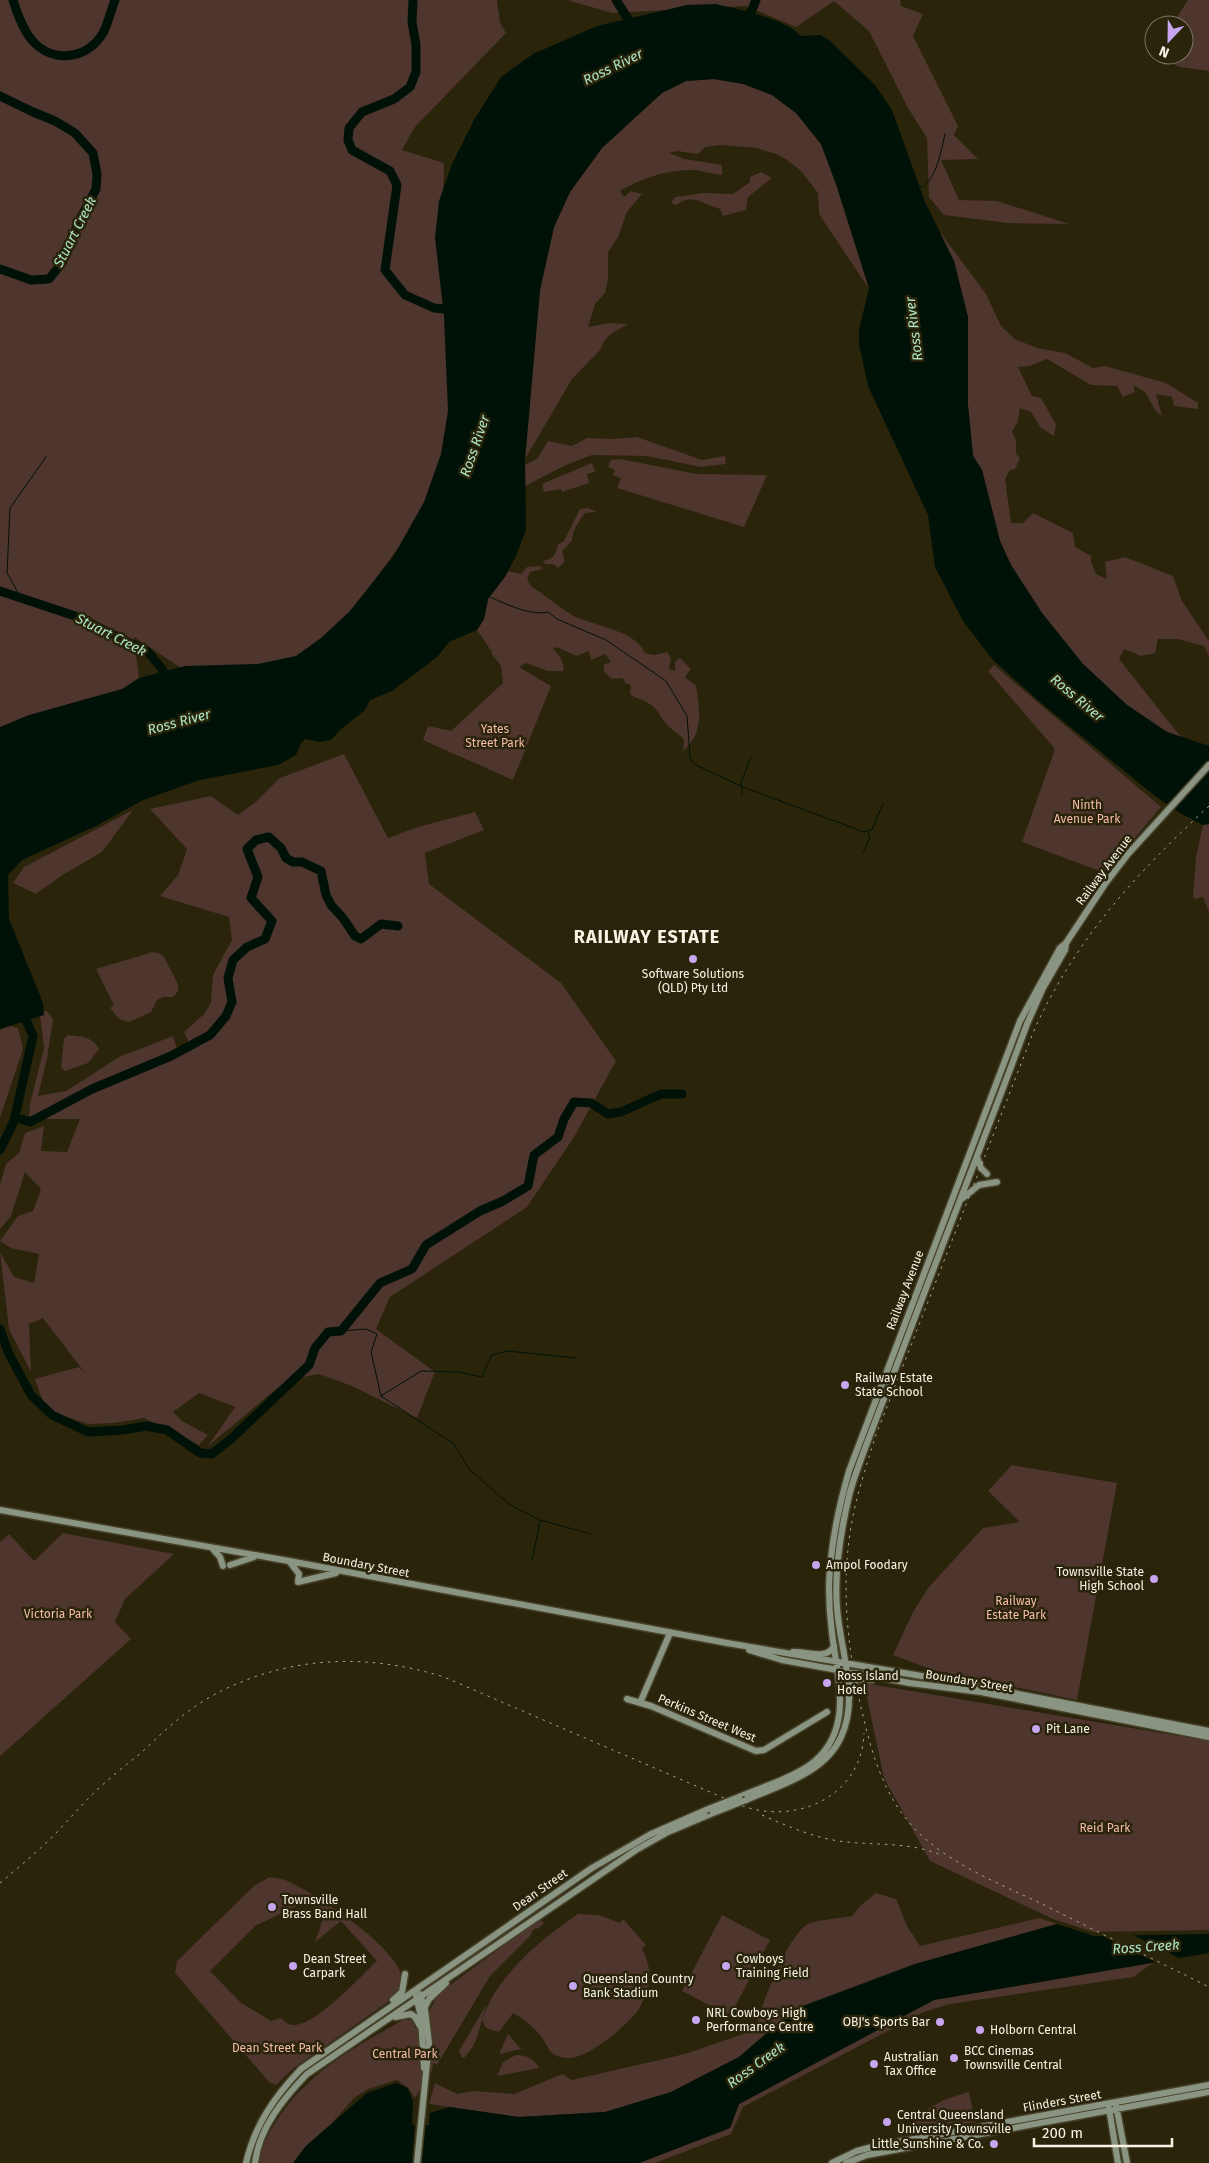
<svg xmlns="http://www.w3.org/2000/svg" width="1209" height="2163" font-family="'Fira Sans',sans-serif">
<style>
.green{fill:#4e352e;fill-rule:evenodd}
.water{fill:#001208}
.pier{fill:#29240a}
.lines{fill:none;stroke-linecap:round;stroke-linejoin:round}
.stream{stroke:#001208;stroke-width:1}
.river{stroke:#001208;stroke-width:9}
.secondary-casing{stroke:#464129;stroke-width:9}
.secondary{stroke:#8a9482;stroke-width:6}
.rail{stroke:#a9a692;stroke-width:1;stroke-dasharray:2.5 5;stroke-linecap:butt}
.secondary-bridge-casing{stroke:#464129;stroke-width:9;stroke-linecap:butt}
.secondary-bridge{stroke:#8a9482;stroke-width:6}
.poi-dot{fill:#c7a6ef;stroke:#29240a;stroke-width:2}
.labels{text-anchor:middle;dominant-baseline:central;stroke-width:5;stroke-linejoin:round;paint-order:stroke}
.park-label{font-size:12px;fill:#f4bbaa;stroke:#29240a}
.street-label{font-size:12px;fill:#f7f4e5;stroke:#29240a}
.poi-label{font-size:12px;fill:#f7f4e5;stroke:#29240a;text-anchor:start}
.water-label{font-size:14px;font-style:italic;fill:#ace4c6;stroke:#29240a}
.district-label{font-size:18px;font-weight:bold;letter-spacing:1px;fill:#f7f4e5;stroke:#29240a}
</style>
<rect width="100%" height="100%" fill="#29240a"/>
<path class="green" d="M 0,0 L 498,0 L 497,1 L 500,23 L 506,33 L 415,127 L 402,150 L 444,163 L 442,257 L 457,399 L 437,495 L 329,642 L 253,677 L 192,675 L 134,637 L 141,695 L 0,741 Z
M 567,0 L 900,0 L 901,6 L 923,14 L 913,36 L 958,126 L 954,135 L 978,159 L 941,160 L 959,200 L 997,201 L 1069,224 L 1008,223 L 944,215 L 929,197 L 927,138 L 908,108 L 869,31 L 834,1 L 796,27 L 746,6 L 612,13 Z
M 1188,0 L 1209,0 L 1209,71 L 1180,67 L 1163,59 L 1163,55 L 1184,55 L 1184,25 L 1172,25 Z
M 714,79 L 744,84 L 772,95 L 796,113 L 821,144 L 836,184 L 869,289 L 819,214 L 818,193 L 801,171 L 787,160 L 779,155 L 756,148 L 721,145 L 705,147 L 698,154 L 677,151 L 669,153 L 685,159 L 722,165 L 722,175 C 713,174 703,171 695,170 C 669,169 641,178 620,191 L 624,197 L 631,191 L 642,194 L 627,212 L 618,237 L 608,252 L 608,279 L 605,293 L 595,304 L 588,327 L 610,323 L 628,324 L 611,334 L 604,341 L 600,350 L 572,379 L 525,459 L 540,290 L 554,227 L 570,192 L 602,148 L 662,93 L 686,81 Z
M 761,172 L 772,178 L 748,197 L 746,210 L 723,216 L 720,209 C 702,204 693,193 676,205 L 671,203 L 675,197 L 704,193 L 733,194 L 750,182 L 750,177 Z
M 940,232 L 986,294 L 1001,326 L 1015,339 L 1037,348 L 1065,353 L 1093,368 L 1105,366 L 1166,383 L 1198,403 L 1198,409 L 1174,406 L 1172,397 L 1156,394 L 1162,416 L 1155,410 L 1145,392 L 1133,385 L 1135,392 L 1123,397 L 1117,386 L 1091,385 L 1047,359 L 1030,366 L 1018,367 L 1032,396 L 1041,398 L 1056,424 L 1054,436 L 1041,428 L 1031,412 L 1020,408 L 1018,421 L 1012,432 L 1016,440 L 1016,454 L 1020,458 L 1015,469 L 1010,470 L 1005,479 L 1011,523 L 1023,523 L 1033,513 L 1073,533 L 1075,547 L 1091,556 L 1091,562 L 1096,574 L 1107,579 L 1105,562 L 1125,557 L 1173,576 L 1182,601 L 1209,641 L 1209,656 L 1204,646 L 1178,639 L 1158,639 L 1155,653 L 1141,656 L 1124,649 L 1119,659 L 1181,737 L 1167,732 L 1127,705 L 1083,664 L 1042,613 L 1011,565 L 1000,541 L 982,470 L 973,456 L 968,406 L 968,317 Z
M 637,437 L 702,460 L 725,456 L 726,464 L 701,467 L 647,456 L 592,455 L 566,465 L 525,486 L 525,465 L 537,459 L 548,441 L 572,446 L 587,438 L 612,439 Z
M 620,459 L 697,474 L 767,475 L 744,527 L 617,488 L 621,478 L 613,475 L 615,470 L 608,467 L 611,460 Z
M 592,463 L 595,472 L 587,474 L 589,483 L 562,492 L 561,489 L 544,492 L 542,484 Z
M 588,508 L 597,512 L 585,513 C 579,521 572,531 572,541 L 562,551 L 565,561 L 558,568 L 553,564 L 546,564 L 542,561 C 553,559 556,555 558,544 L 564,541 L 580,509 Z
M 541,566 L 543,569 L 530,572 L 527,579 L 531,586 C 544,595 558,606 572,615 C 591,626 635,629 645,653 L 654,655 L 667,652 L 671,658 L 669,669 L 675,671 L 675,662 L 680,658 L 691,669 L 685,677 L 696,686 C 700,711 704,733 683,751 L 684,740 C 679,733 671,730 666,724 C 660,717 658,708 648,703 C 642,699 636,699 630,694 L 631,685 L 625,683 L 623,678 L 612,679 L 604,672 L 604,665 L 611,662 L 605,654 L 591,660 L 589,651 L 576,656 L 557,647 L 553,649 L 560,656 L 564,668 L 563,671 L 548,671 L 526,663 L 519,667 L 551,686 L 513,780 L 423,740 L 428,726 L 451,731 L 503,683 L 501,666 L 491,653 L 492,652 L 477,630 L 484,619 L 488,599 L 508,571 L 521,574 L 527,567 Z
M 994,665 L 1161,807 L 1109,869 L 1102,872 L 1022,842 L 1055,749 L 988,671 Z
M 344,754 L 388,838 L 418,827 L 475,812 L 484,830 L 425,853 L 429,884 L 561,983 L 616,1061 L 574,1137 L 527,1207 L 390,1297 L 376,1329 L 435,1372 L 417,1418 L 352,1386 L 319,1374 L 287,1380 L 208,1446 L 235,1407 L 199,1393 L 173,1412 L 182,1421 L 208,1435 L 199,1445 L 144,1418 L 114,1423 L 88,1424 L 46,1410 L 35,1379 L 79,1367 L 85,1373 L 43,1318 L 29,1324 L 31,1372 L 9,1329 L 0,1252 L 14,1277 L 34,1283 L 39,1254 L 11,1248 L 0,1241 L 18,1216 L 33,1211 L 41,1189 L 25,1172 L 11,1216 L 0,1229 L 0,1185 L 6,1164 L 19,1153 L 25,1133 L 44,1126 L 41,1151 L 67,1152 L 80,1119 L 47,1119 L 29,1116 L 30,1104 L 44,1048 L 40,1016 L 46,1010 L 53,1019 L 47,1059 L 38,1096 L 66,1091 L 119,1057 L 173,1036 L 177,1049 L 189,1043 L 184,1032 L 205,1013 L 211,1002 L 213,975 L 232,940 L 229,917 L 160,896 L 178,875 L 187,849 L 150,809 L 211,796 L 238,815 L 257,801 L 280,778 Z
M 133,810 L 102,852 L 64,874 L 36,894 L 13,883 L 24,867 Z
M 1209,824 L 1209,912 L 1203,897 L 1196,899 L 1193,897 L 1196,857 L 1203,825 Z
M 153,952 L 161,954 L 164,957 L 178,984 L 178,991 L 173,997 L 163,997 L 157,1000 L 151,1012 L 129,1022 L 119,1019 L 110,1008 L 114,1005 L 96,969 Z
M 10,1026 L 18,1028 L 23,1049 L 0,1118 L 0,1030 Z
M 68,1035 C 81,1036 93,1037 99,1049 L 88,1063 L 65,1071 L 61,1067 L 64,1039 Z
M 1012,1465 L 1117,1483 L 1077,1700 L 933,1670 L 893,1655 L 913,1612 L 928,1588 L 983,1528 L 1020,1522 L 988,1491 Z
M 63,1533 L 174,1554 L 125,1599 L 115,1622 L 131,1639 L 0,1756 L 0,1542 L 9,1534 L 34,1561 Z
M 864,1683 L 1209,1741 L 1209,1930 L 1093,1932 L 1053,1919 L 930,1861 L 884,1778 Z
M 270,1877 C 275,1878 281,1879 285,1880 C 311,1890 403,1950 402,1980 C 402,1986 398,1992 395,1997 L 294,2068 L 276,2085 L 269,2082 L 175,1973 L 177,1961 L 255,1885 ZM 303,1903 L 326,1910 L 315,1942 L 341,1921 L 377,1961 C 360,1977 316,2025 294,2025 C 288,2025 285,2022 281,2018 L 271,2021 L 240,2002 L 210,1971 L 255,1926 Z
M 876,1893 L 896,1899 L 907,1926 L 920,1946 L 1039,1918 L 1057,1924 L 915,1964 L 795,2009 L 739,2057 L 671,2092 L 605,2112 L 519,2117 L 429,2104 L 435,2083 L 457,2094 L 475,2091 L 514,2094 L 562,2074 L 572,2080 L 685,2054 L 755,2030 C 762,2004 785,1941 806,1925 C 813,1920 842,1918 852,1916 L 860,1906 Z
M 578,1914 L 599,1915 L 620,1923 L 623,1919 L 646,1945 L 642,1948 C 647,1959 652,1973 649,1985 C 647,1992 644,2000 640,2007 C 631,2023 586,2061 566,2058 C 546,2055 550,2047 539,2034 C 532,2025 523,2019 513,2013 L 499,2032 L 486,2028 L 482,2020 C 496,1976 541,1939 578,1914 Z
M 722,1915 L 770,1940 L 730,2016 L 682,1991 Z
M 541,1920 L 544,1923 L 538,1929 L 536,1928 L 531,1932 L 532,1934 L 490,1976 L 437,2065 L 433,2063 L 432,2070 L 415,2098 L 408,2088 L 397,2080 L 368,2089 L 354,2098 L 331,2124 L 306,2146 L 293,2163 L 259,2163 C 262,2144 270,2130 281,2114 C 313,2069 358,2045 405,2019 L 412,2020 L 415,2028 L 430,2025 L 430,2010 L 438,1994 L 530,1926 Z
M 1153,1963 L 1133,1977 L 950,2004 L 924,2012 L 743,2107 L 731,2134 L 655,2163 L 639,2163 L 730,2128 L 739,2104 L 934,2000 Z
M 486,2005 C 480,2024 479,2042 465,2057 L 462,2058 L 459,2051 Z
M 508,2034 L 521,2049 L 500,2054 L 500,2052 Z
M 516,2055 C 527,2055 535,2059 539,2068 L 497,2076 L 503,2062 Z
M 969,2092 L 975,2122 L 915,2133 L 910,2118 L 946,2099 Z"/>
<path class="water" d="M 716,4 C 740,10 784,18 801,36 L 820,35 L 829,40 L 875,85 L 892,110 L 925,202 L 954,261 L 968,317 L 968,405 L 973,456 L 982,470 L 1000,541 L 1011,565 L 1042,613 L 1083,664 L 1127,705 L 1167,732 L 1209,746 L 1209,824 L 1203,825 L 1180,813 L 1155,796 L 1041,703 L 992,659 L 963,621 L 935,567 L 928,515 L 868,386 L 859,344 L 859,330 L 869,288 L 836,184 L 821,144 L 796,113 L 772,95 L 743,84 L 714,79 L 686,81 L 662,93 L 602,148 L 570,192 L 554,227 L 540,290 L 525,459 L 526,530 L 515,558 L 505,577 L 488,599 L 484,619 L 477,630 L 449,642 L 437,657 L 392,691 L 370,700 L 365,710 L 340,730 L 331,740 L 319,742 L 305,739 L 301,743 L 296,755 L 278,765 L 200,780 L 143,800 L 96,826 L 22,860 L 8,875 L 9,919 L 43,1003 L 44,1015 L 0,1029 L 0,727 L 29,715 L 122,689 L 139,678 L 185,666 L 258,664 L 296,656 L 321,638 L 349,612 L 393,557 L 424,502 L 441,454 L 448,411 L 444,316 L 435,238 L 439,201 L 452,164 L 474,120 L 501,77 L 533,54 L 597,26 L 687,5 Z
M 1057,1924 L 1094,1936 L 1209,1934 L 1209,1953 L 934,2000 L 739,2104 L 730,2128 L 639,2163 L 293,2163 L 306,2146 L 367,2093 L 396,2083 L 408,2088 L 413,2102 L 412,2125 L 429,2125 L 430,2113 L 450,2107 L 519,2117 L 605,2112 L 671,2092 L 739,2057 L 795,2009 L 915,1964 Z"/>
<path class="pier" d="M 1129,1933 L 1183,1960 L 1159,1964 L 1098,1934 Z
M 415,2122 L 426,2122 L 422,2163 L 412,2163 Z"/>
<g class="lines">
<path class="stream" d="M 920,188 C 937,180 941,150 945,134
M 20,596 L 7,573 L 10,508 L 46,457
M 490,597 C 506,604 530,616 548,612 L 557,619 L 606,640 L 666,681 L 687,716 L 690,756 L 691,760 L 694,764 L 743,787 L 864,832 L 872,830 L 883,803
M 740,785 L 751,757
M 742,795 L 742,786
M 863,852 L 870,838 L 868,832
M 341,1331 L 366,1329 L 377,1334 L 371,1352 L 381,1396 L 454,1444 L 469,1469 L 510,1505 L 540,1520 L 591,1534
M 381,1396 L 421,1371 L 459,1372 L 482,1377 L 492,1355 L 507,1351 L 576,1358
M 532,1560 L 540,1522"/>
<path class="river" d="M 13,0 C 17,13 22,28 31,39 C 51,64 87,60 103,33 C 108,24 111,10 115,0
M 413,0 L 412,22 L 416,45 L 416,72 L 410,87 L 394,99 L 362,112 L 349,128 L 348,140 L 352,150 L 390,171 L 397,185 L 385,270 L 405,295 L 434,308 L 453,310
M 616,0 L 634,28
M 742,19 L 751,12 L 756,0
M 0,96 L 33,112 L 55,121 L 75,133 L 93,153 L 97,174 L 96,189 L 80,219 L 62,263 L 49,279 L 31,280 L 0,269
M 0,591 L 78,617 L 148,652 L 162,669 L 167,682
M 15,1117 L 30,1122 L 92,1089 L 171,1056 L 210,1035 L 226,1016 L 232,1002 L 228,978 L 233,960 L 247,947 L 265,939 L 272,921 L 251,898 L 258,877 L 247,849 L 256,840 L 269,837 L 281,848 L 286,858 L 293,862 L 302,862 L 321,871 L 326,895 L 331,905 L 343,918 L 355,936 L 361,939 L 381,924 L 398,926
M 0,1150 L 14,1121 L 33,1036 L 22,1011
M 0,1329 L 8,1352 L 31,1395 L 52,1415 L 88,1432 L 123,1430 L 146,1426 L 167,1430 L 200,1453 L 212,1454 L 231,1439 L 309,1365 L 315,1348 L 328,1332 L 341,1331 L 380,1283 L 412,1269 L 426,1245 L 480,1211 L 503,1201 L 528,1186 L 534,1155 L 558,1137 L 564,1119 L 574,1102 L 591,1103 L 608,1114 L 621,1112 L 661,1094 L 682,1094"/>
<g class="secondary-casing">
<path id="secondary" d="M 977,1157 L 981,1168 L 987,1174
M 963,1198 L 979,1185 L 997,1182
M 0,1510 L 289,1561 L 727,1643 L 957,1682 L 1209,1731
M 212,1548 L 220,1557 L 223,1566
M 289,1561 L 299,1574 L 298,1582 L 336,1573
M 230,1565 L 254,1557
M 749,1650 L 782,1660 L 910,1683 L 981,1692 L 1209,1737
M 793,1652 C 808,1651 826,1661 834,1646
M 849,1690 C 851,1678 862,1679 872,1680
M 627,1699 L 651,1706 L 756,1751 L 764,1750 L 827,1712
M 640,1703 L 670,1633
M 739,1797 C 762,1787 796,1777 815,1761 C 854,1727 837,1677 832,1633 C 830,1618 829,1602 829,1587 C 830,1548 838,1509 849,1471 L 1020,1021 L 1060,948 L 1066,943 L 1105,884 L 1128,854 L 1209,765
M 746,1800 C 780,1785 825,1773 841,1737 C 860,1697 840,1650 837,1608 C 834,1570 841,1529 850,1492 C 856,1471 864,1451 872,1430 C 884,1398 897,1365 909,1333 C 948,1230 989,1127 1027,1024 L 1043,988 L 1065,950 L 1066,943
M 416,1996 L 421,2017 L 424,2068
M 393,2000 L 402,1992 L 405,1974
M 425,2007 L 429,1999 L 446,1983
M 395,2017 L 411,2014 L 415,2017 L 420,2026
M 1116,2105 L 1127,2163
M 1109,2108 L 1118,2163
M 246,2163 C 255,2125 274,2097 301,2069 L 592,1868 L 651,1834 L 706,1810
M 255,2163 C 259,2128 283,2099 307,2074 L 636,1850 L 668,1832 L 713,1813
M 417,2163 L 429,2043 L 425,2009 L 420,1994
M 832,2163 L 857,2151 L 876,2146 L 1209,2085
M 846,2163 L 867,2155 L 1209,2092"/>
</g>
<use href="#secondary" class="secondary"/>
<path class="rail" d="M 1209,806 C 1136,874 1078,936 1035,1028 L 876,1435 C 868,1460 860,1485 854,1511 C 839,1581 847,1651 864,1720 C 875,1766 890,1810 928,1841 C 960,1868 1002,1885 1040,1903 C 1096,1931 1153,1959 1209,1987
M 762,1815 C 787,1826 812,1837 839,1841 C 873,1846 908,1841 941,1855
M 0,1883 C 20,1866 41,1849 59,1830 C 72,1816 84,1802 98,1789 C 112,1776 127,1764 142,1752 C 163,1732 184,1712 210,1697 C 284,1656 364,1652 444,1677 L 740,1805 C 795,1826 862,1797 864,1733"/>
<g class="secondary-bridge-casing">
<path id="secondary-bridge" d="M 706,1810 L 739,1797
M 713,1813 L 746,1800"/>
</g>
<use href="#secondary-bridge" class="secondary-bridge"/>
</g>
<g class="poi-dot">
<circle cx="693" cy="959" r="5"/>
<circle cx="845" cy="1385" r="5"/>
<circle cx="816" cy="1565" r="5"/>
<circle cx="1154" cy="1579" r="5"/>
<circle cx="827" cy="1683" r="5"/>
<circle cx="1036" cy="1729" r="5"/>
<circle cx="272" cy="1907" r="5"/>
<circle cx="293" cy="1966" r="5"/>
<circle cx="726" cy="1966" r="5"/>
<circle cx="573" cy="1986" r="5"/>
<circle cx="696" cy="2020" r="5"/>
<circle cx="940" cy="2022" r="5"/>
<circle cx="980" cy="2030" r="5"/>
<circle cx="954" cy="2058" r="5"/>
<circle cx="874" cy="2064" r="5"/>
<circle cx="887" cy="2122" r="5"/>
<circle cx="994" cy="2144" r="5"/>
</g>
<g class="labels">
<g class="park-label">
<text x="495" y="729">Yates<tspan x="495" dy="14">Street Park</tspan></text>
<text x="1087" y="805">Ninth<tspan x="1087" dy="14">Avenue Park</tspan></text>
<text x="1016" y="1601">Railway<tspan x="1016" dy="14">Estate Park</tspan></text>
<text x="58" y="1614">Victoria Park</text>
<text x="1105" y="1828">Reid Park</text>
<text x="277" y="2048">Dean Street Park</text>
<text x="405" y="2054">Central Park</text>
</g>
<g class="street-label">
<text transform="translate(1104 870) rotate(-53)">Railway Avenue</text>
<text transform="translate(905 1290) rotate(-69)">Railway Avenue</text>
<text transform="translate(366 1565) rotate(11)">Boundary Street</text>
<text transform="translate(969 1681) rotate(9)">Boundary Street</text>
<text transform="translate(707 1718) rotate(23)">Perkins Street West</text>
<text transform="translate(540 1890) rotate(-35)">Dean Street</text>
<text transform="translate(1062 2101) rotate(-10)">Flinders Street</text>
</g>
<g class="poi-label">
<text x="693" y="974" text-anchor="middle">Software Solutions<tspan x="693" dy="14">(QLD) Pty Ltd</tspan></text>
<text x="855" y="1378">Railway Estate<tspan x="855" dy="14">State School</tspan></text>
<text x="826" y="1565">Ampol Foodary</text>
<text x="1144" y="1572" text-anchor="end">Townsville State<tspan x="1144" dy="14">High School</tspan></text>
<text x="837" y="1676">Ross Island<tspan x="837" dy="14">Hotel</tspan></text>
<text x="1046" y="1729">Pit Lane</text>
<text x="282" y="1900">Townsville<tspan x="282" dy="14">Brass Band Hall</tspan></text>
<text x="303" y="1959">Dean Street<tspan x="303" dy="14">Carpark</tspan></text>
<text x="736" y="1959">Cowboys<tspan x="736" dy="14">Training Field</tspan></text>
<text x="583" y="1979">Queensland Country<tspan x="583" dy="14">Bank Stadium</tspan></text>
<text x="706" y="2013">NRL Cowboys High<tspan x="706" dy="14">Performance Centre</tspan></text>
<text x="930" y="2022" text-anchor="end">OBJ's Sports Bar</text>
<text x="990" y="2030">Holborn Central</text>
<text x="964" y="2051">BCC Cinemas<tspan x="964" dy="14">Townsville Central</tspan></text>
<text x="884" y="2057">Australian<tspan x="884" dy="14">Tax Office</tspan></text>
<text x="897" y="2115">Central Queensland<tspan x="897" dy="14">University Townsville</tspan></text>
<text x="984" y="2144" text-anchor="end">Little Sunshine &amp; Co.</text>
</g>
<g class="water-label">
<text transform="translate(613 67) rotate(-26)">Ross River</text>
<text transform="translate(75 232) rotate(-63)">Stuart Creek</text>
<text transform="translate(914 329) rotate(-97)">Ross River</text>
<text transform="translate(475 446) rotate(-71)">Ross River</text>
<text transform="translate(111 635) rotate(27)">Stuart Creek</text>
<text transform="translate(1077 698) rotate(40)">Ross River</text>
<text transform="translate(179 722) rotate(-15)">Ross River</text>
<text transform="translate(1146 1947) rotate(-4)">Ross Creek</text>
<text transform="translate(756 2065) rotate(-36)">Ross Creek</text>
</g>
<g class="district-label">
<text x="647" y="937">RAILWAY ESTATE</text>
</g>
</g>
<g transform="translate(1169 40) rotate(202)"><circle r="24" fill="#29240a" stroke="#7b7762"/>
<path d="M0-4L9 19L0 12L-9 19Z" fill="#c7a6ef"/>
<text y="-8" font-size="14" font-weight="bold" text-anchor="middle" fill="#f7f4e5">N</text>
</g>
<path d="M1034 2138v8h138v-8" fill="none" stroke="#f7f4e5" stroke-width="2.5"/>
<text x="1042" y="2138" font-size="15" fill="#f7f4e5" stroke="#29240a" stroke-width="4" paint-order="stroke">200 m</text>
</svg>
